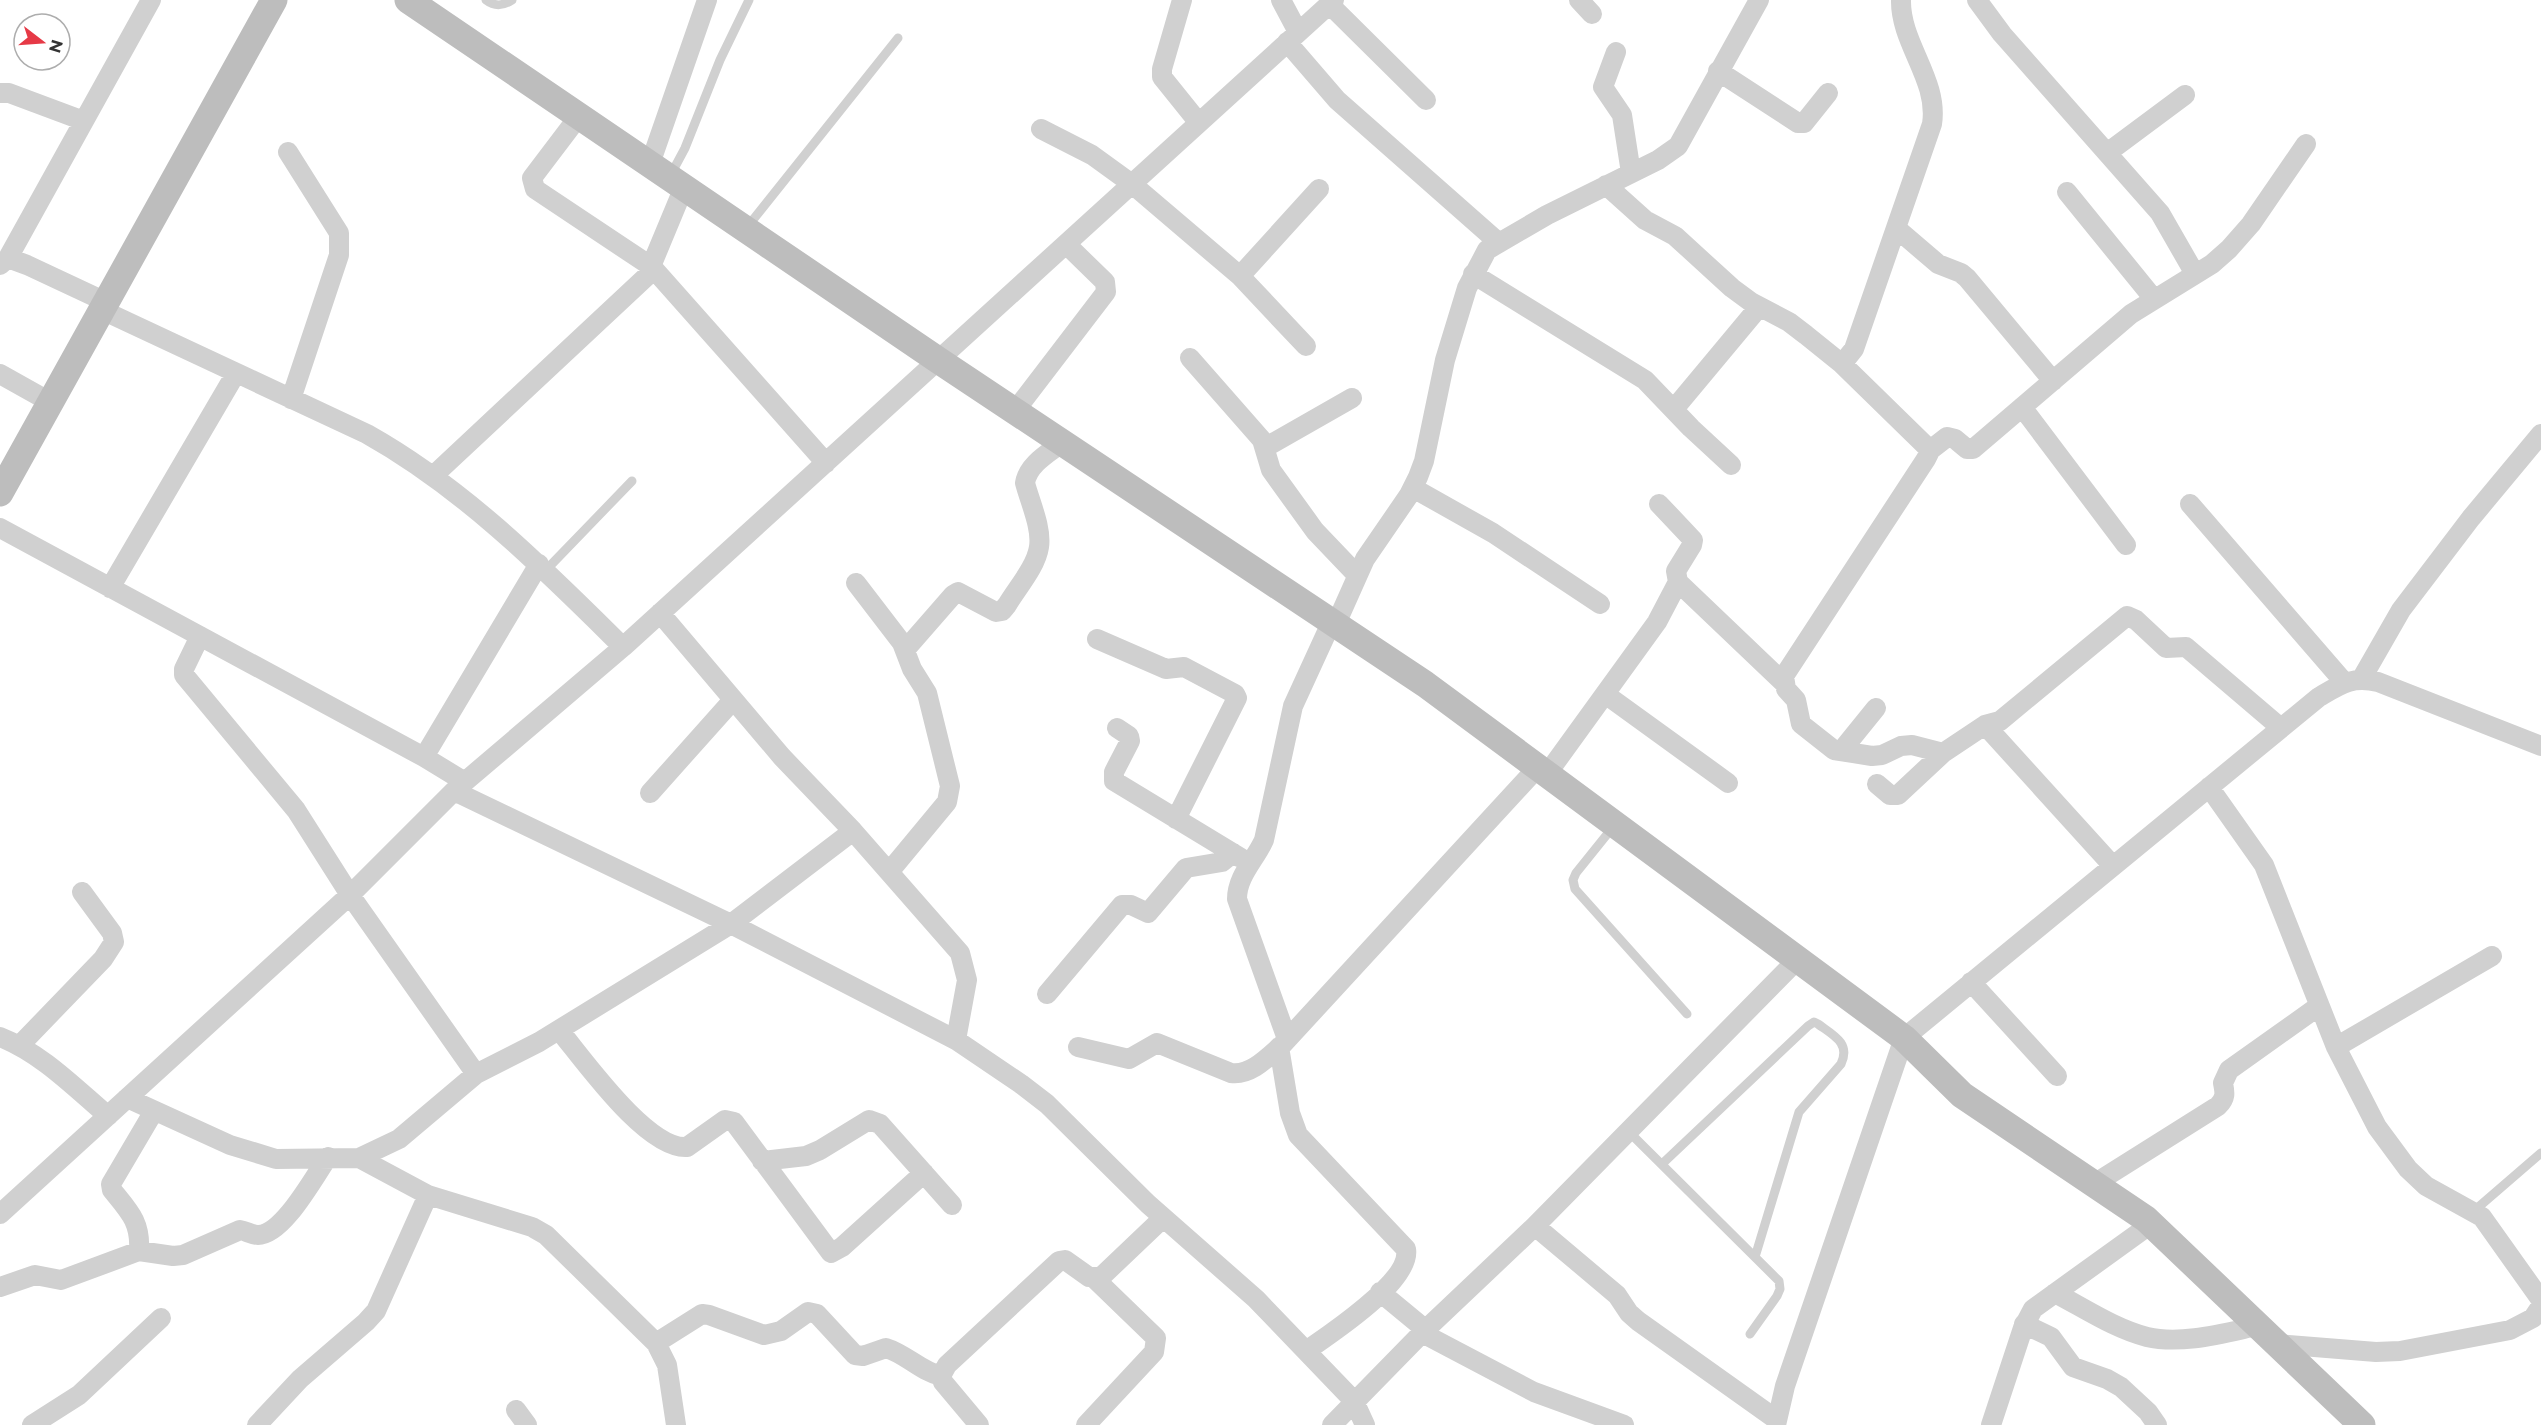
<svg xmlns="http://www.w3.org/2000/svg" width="2541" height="1425" font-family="Montserrat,sans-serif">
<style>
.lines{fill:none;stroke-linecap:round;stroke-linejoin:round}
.lane{stroke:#d0d0d0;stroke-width:9}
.street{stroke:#d0d0d0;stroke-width:20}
.secondary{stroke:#bdbdbd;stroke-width:27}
</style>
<rect width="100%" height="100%" fill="#fff"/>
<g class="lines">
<path class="lane" d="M 486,0 C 495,7 503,6 512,0
M 670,176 L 685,148 L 720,60 L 749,0
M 748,226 L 898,38
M 546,570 L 632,481
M 1613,827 L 1576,873 L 1573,880 L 1575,889 L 1687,1014
M 1628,1131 L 1779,1281 L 1780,1289 L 1777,1296 L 1750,1334
M 1662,1164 L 1808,1026 L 1814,1022 L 1818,1024 C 1833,1035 1851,1043 1841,1064 L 1799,1112 L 1755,1257
M 2475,1210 L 2541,1153"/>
<path class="street" d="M 1182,0 L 1162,69 L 1162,77 L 1199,123
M 1281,0 L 1298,32
M 1579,0 L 1592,14
M 1977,0 L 2002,34 L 2160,213 L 2195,274
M 1329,4 L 1426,100
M 1287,42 L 1337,100 L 1498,242
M 1616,52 L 1603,87 L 1622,115 L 1631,173
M 1718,71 L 1798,123 L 1804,123 L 1828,93
M 0,93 L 9,93 L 84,121
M 579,116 L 532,178 L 535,189 L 652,267 L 826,463
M 1041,129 L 1092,155 L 1132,184 L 1240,276 L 1306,346
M 288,152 L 339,233 L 339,255 L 291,399
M 2107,153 L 2185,95
M 650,164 L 707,0
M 1606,185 L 1645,220 L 1675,236 L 1732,288 L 1751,302 L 1789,322 L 1806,335 L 1842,364 L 1928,448 L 1929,453 L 1926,459 L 1784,676 L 1786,689 L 1796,700 L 1801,724 L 1834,750 L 1872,756 L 1882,755 L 1901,746 L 1912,745 L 1943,753 L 1985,725 L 2000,721 L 2127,616 L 2136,620 L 2166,648 L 2186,647 L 2281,728
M 2067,192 L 2154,299
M 1896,228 L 1938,264 L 1961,273 L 1967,278 L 2053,381
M 8,258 L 27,265 L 106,302
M 0,265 L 8,258 L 151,0
M 1473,274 L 1645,380 L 1691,428 L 1731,465
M 1240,276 L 1319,189
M 102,310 L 367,434 C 465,489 544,569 623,647
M 1190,358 L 1262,440 L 1271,470 L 1315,531 L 1357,575
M 1842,364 L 1854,349 L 1932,124 C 1939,80 1900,43 1901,0
M 0,374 L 50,402
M 2022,407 L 2126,545
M 1674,409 L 1759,307
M 1015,411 L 1106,292 L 1105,282 L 1066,244
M 1266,447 L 1352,398
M 1929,451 L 1947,437 L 1955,439 L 1967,449 L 1973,449 L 2131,314 L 2212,264 L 2229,249 L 2251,224 L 2306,144
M 433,476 L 647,276 L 684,187
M 1413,488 L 1493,533 L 1600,604
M 1659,504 L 1693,540 L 1692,545 L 1676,571 L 1678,582 L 1784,683
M 2190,504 L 2344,682
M 0,528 L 424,757 L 465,782
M 856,583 L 902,643 L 912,669 L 927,693 L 950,786 L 947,802 L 889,872
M 110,588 L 236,373
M 660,613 L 782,757 L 853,831 L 960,953 L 967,980 L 956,1040
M 1336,624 L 1365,559 L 1409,495 L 1418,477 L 1424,461 L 1445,360 L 1467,288 L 1487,250 L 1547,215 L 1658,160 L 1678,146 L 1759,0
M 200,636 L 184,669 L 184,675 L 296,810 L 350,895 L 476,1074
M 1097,639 L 1166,669 L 1184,667 L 1235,694 L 1237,698 L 1176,819
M 905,650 L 953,595 L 958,592 L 996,612 L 1002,611 L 1007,605 C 1017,588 1036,567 1039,547 C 1042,528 1030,502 1025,483 C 1028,464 1049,453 1063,442
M 2362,678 L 2401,610 L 2471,518 L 2541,434
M 1605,694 L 1728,783
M 1985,725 L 2113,866
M 1117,728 L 1129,736 L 1130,741 L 1114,772 L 1114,781 L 1241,858
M 1842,750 L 1876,708
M 424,757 L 539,564
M 1547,774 L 1657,622 L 1678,582
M 1877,784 L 1890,795 L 1898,795 L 1943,753
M 2209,787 L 2264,865 L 2336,1047 L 2377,1127 L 2408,1169 L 2426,1186 L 2482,1217 L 2541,1300
M 454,791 L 731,924 L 956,1040 L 1021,1084 L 1047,1104 L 1148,1204 L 1256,1299 L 1354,1401 L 1365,1425
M 650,793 L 733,700
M 1971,982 L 2057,1076
M 1047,994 L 1122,905 L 1131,905 L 1148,913 L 1186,868 L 1222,862 L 1233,853
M 559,1030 C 584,1060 647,1150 687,1147 L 725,1120 L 734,1122 L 831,1253 L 842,1247 L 924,1173
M 0,1037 C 41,1053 74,1087 108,1116
M 1287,1039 L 1237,899 C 1237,876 1255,860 1264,840 L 1293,706 L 1332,621
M 20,1045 L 103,959 L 114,942 L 112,933 L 82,892
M 1078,1047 L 1129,1059 L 1157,1043 L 1231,1073 C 1251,1076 1269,1056 1283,1044 L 1538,767
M 1279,1047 L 1290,1113 L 1298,1135 L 1406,1249 C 1412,1281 1330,1334 1306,1351
M 2336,1047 L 2492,956
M 127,1098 L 230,1145 L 276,1159 L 359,1158 L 428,1195 L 532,1227 L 546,1235 L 656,1343 L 667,1365 L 676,1425
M 359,1158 L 399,1139 L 476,1074 L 539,1042 L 731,924 L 853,831
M 762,1161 L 806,1156 L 820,1150 L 869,1120 L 880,1124 L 952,1205
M 2094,1184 L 2218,1106 C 2226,1098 2225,1093 2223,1083 L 2229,1070 L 2319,1006
M 0,1214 L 350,895 L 454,791 L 623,647 L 1334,0
M 1535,1226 L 1617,1295 L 1629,1313 L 1638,1321 L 1777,1420
M 139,1251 C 141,1222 129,1211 112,1190 L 111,1184 L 154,1111
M 0,1287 L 35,1275 L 61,1280 L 139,1251 L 173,1256 L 183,1255 L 240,1230 C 246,1231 252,1235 258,1235 C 283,1235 314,1177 328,1157
M 1380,1292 L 1426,1330
M 2055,1293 C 2084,1308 2115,1329 2147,1337 C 2182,1345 2224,1333 2257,1326
M 2024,1324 L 2051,1337 L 2073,1367 L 2107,1379 L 2121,1387 L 2148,1412 L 2157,1425
M 1422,1333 L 1534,1392 L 1624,1425
M 656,1343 L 702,1314 L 709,1315 L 764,1335 L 781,1331 L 808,1312 L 817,1314 L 855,1355 L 863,1356 L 886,1348 C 906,1354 920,1371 941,1376
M 2277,1344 L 2376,1352 L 2400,1351 L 2510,1330 L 2533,1318 L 2541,1306
M 516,1410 L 527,1425
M 32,1425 L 79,1395 L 161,1318
M 257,1425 L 300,1379 L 366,1322 L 376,1311 L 428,1195
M 979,1425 L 943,1382 L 941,1376 L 947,1365 L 1059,1261 L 1065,1260 L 1089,1277 L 1101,1277 L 1163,1218
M 1086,1425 L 1154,1352 L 1156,1338 L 1095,1279
M 1332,1425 L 1422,1333 L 1535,1226 L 1798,959
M 1776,1425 L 1785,1386 L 1904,1038 L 2319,697 C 2341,684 2352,676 2378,682 L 2541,746
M 1991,1425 L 2023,1328 L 2033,1309 L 2151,1224"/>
<path class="secondary" d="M 408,0 L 938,360 L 1425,684 L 1904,1038 L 1962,1095 L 2146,1219 L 2362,1425
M 0,493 L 274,0"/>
</g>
<g transform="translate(42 42) rotate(107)"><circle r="28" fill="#ffffff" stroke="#adadad" stroke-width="1.5"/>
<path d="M0-4.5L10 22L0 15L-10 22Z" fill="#e63946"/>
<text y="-9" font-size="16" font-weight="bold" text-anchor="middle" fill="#333333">N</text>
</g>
</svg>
